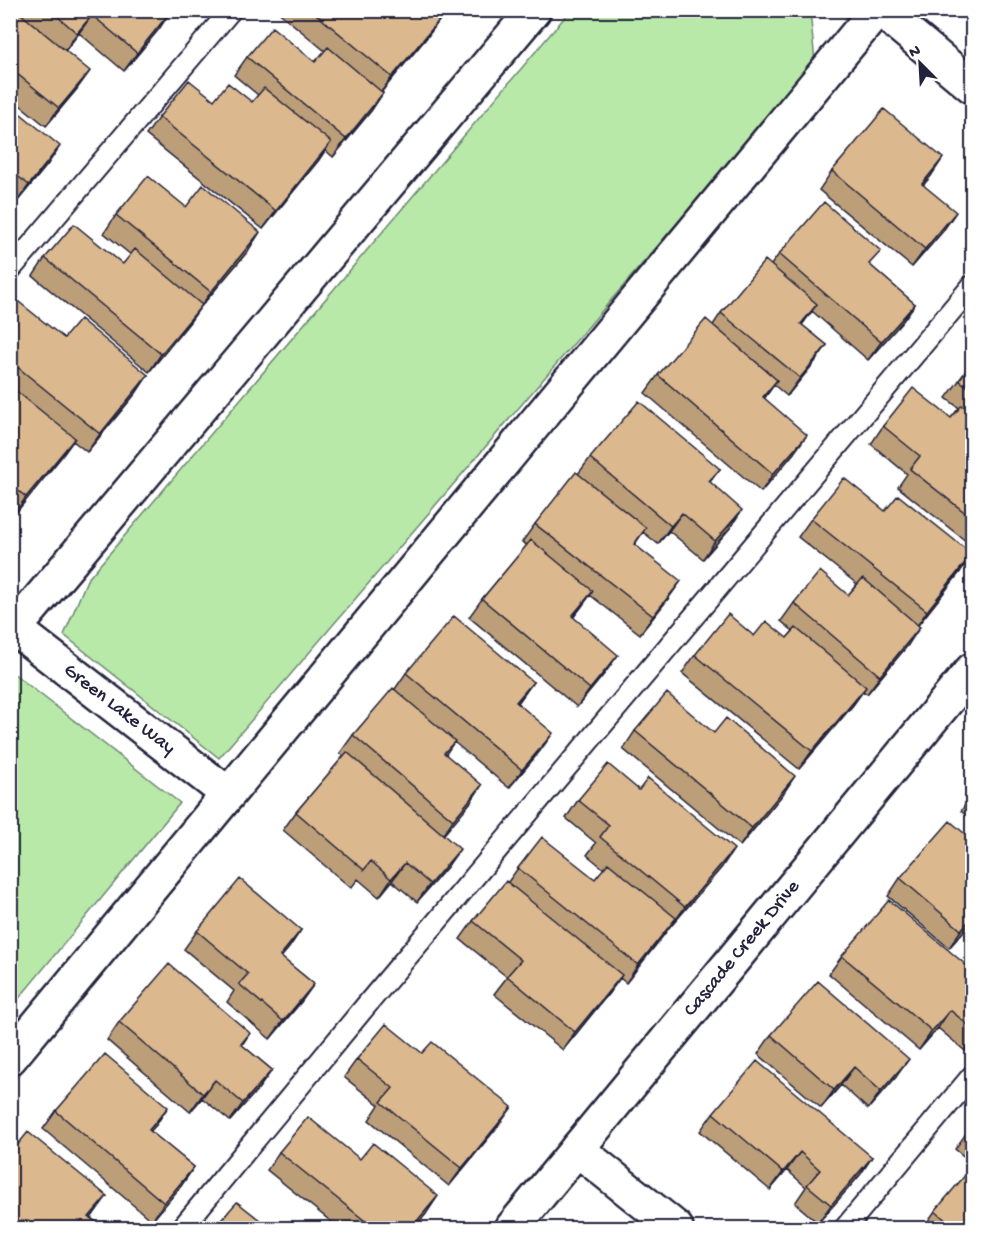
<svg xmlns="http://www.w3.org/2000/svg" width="983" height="1239" font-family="'Gochi Hand',sans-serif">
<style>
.green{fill:#b8e9a8;stroke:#6d8672;stroke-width:1.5}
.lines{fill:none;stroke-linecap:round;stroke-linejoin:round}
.service-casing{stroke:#22223b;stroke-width:24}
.minor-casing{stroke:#22223b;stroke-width:38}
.service{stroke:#fff;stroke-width:20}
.minor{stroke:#fff;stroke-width:33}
.wall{fill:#bc9e79;stroke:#22223b;stroke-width:1.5}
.shaded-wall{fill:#998163;stroke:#22223b;stroke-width:1.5}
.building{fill:#dbb88d;stroke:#22223b;stroke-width:1.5}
.labels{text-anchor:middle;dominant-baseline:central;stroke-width:6;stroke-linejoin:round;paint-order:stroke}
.street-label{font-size:20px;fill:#22223b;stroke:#fff}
</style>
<rect width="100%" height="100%" fill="#fff"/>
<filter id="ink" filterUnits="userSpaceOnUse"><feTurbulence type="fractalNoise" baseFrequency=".0167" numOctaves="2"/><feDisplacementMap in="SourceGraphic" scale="12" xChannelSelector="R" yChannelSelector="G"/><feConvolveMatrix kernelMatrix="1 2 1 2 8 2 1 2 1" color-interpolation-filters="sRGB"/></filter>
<g filter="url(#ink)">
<path class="green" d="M 570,11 L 810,11 L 815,62 L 219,758 L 64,635 L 87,580 Z
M 13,673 L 180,803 L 11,1008 L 10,676 Z"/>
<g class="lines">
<g class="service-casing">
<path id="service" d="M 10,270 L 231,10
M 182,1228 L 369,1002 L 972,286
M 845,1228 L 972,1076"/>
</g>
<g class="minor-casing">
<g id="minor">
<path d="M 881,10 L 972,86"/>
<path id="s1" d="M 10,625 L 228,794"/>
<path d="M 10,634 L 534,10"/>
<path d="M 10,1058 L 877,10"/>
<path d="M 577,1149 L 676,1228"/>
<path id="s2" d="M 512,1228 L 972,670"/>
</g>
</g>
<use href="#service" class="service"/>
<use href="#minor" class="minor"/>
</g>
<path class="wall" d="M 10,10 L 171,10 L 159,29 L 124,71 L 79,33 L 65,51 L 77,89 L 46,126 L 10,97 Z
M 276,10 L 432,10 L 441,18 L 428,36 L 381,92 L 383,93 L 371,111 L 333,157 L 325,150 L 263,229 L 146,135 L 159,117 L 214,100 L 252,102 L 258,95 L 234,75 L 247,57 L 315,62 L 325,51 Z
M 10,105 L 48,164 L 16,203 L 10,199 Z
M 832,171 L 931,176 L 923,185 L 943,231 L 912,267 L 819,190 Z
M 186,207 L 248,251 L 198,310 L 189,323 L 149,372 L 33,276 L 45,258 L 123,264 L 131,255 L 104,233 L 116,215 Z
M 779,254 L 871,266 L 915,304 L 902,322 L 868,360 L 812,311 L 802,325 L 827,345 L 814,363 L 787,396 L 774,385 L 764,399 L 794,453 L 761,492 L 645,393 L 658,375 L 713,325 L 721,313 L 771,265 Z
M 10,302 L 64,338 L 148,375 L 136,393 L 87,452 L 73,441 L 62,456 L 14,515 L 10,513 Z
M 972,363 L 972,546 L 898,487 L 907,474 L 871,444 L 883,426 L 951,418 L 959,408 L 946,398 Z
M 590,458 L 720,469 L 710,482 L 730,528 L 703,559 L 669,531 L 658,544 L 643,532 L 635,544 L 668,599 L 640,634 L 590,595 L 573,618 L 605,673 L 577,707 L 469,617 L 482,599 L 527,545 L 522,542 L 535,524 L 578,474 Z
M 811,519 L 960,572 L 918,625 L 908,645 L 867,694 L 863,691 L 853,705 L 799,769 L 682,673 L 695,655 L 754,636 L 787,638 L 793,631 L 781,621 L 794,603 L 848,595 L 857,584 L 798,537 Z
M 406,673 L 533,682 L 518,703 L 540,751 L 509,788 L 454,742 L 446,754 L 470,803 L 443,834 L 447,867 L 417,902 L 392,881 L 379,897 L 358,879 L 351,888 L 283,830 L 296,812 L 344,756 L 340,753 L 353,735 L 395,689 Z
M 635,731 L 783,794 L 740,846 L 623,749 Z
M 972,794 L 972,820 L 961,811 Z
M 578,800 L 722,867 L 672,925 L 671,925 L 626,983 L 620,978 L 609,993 L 563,1050 L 494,994 L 507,977 L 460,939 L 473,921 L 508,882 L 518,868 L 595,879 L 604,869 L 587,855 L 596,843 L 566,818 Z
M 972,840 L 972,928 L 969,925 L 949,948 L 888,896 L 900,878 Z
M 301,930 L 281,957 L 314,984 L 301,1002 L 270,1039 L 227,1002 L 234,991 L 184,949 L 197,931 Z
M 842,956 L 972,970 L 972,1042 L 965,1051 L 938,1028 L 919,1050 L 829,974 Z
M 119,1022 L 250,1033 L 242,1045 L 272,1070 L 259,1088 L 230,1121 L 202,1098 L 190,1112 L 107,1040 Z
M 771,1035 L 896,1077 L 868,1109 L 841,1085 L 821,1108 L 758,1054 Z
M 357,1059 L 499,1125 L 449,1186 L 369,1120 L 379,1105 L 344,1077 Z
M 56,1111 L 156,1125 L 150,1131 L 194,1167 L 181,1186 L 152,1221 L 43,1129 Z
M 713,1113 L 872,1157 L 860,1175 L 818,1223 L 795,1203 L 806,1187 L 787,1170 L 770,1190 L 700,1131 Z
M 972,1125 L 972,1163 L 955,1149 Z
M 279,1152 L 426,1214 L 414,1228 L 339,1228 L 267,1170 Z
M 10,1154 L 94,1214 L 91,1218 L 104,1228 L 10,1228 Z
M 935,1211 L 972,1228 L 923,1228 Z"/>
<path class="shaded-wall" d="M 171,11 L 159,29 L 124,71 L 137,53 Z
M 92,15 L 79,33 L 65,51 L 77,33 Z
M 441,18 L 428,36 L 379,95 L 392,77 Z
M 90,71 L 77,89 L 46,126 L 59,108 Z
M 383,93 L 371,111 L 333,157 L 346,139 Z
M 331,142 L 319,160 L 263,229 L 276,211 Z
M 60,146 L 48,164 L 16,203 L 29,185 Z
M 943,158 L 931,176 L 909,202 L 922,184 Z
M 956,212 L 943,231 L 912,267 L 925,249 Z
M 260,232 L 248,251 L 198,310 L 211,292 Z
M 817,304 L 804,322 L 788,342 L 801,324 Z
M 915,304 L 902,322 L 868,360 L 881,342 Z
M 202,305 L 189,323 L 149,372 L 161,354 Z
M 827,345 L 814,363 L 787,396 L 800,378 Z
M 148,375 L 136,393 L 87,452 L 100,434 Z
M 777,380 L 764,398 L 763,397 Z
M 807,435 L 794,453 L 761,492 L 773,474 Z
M 75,438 L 62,456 L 14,515 L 26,497 Z
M 742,510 L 730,528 L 703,559 L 715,541 Z
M 682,513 L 669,531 L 658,544 L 671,526 Z
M 972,555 L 960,572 L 915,629 L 927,611 Z
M 681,581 L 668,599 L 640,634 L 653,616 Z
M 593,591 L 580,609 L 559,634 L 572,616 Z
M 920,627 L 908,645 L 867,694 L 880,676 Z
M 618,655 L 605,673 L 577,707 L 590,689 Z
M 533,682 L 520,700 L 503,720 L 516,702 Z
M 866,687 L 853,705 L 799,769 L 812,751 Z
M 553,733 L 540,751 L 509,788 L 522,770 Z
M 795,776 L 783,794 L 740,846 L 752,828 Z
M 482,785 L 470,803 L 441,838 L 453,820 Z
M 460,849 L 447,867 L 417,902 L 430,884 Z
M 734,849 L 722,867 L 672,925 L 685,907 Z
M 405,863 L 392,881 L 379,897 L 391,879 Z
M 972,917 L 972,919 L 969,925 L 949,948 L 961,930 Z
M 676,918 L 663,936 L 626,983 L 638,965 Z
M 301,930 L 289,948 L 267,974 L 280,956 Z
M 622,975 L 609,993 L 563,1050 L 575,1032 Z
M 314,984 L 301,1002 L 270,1039 L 283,1021 Z
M 950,1010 L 938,1028 L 919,1050 L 932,1031 Z
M 909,1059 L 896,1077 L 868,1109 L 881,1091 Z
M 854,1067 L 841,1085 L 821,1108 L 834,1090 Z
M 272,1070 L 259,1088 L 230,1121 L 243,1103 Z
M 215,1080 L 202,1098 L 190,1112 L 203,1094 Z
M 168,1107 L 156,1125 L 136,1148 L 149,1130 Z
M 512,1107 L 499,1125 L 449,1186 L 462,1168 Z
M 800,1152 L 787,1170 L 770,1190 L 783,1172 Z
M 872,1157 L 860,1175 L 818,1223 L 831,1205 Z
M 194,1167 L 181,1186 L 152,1221 L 164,1203 Z
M 107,1196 L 94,1214 L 82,1228 L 89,1217 Z
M 438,1196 L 426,1214 L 414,1228 L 411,1228 Z"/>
<path class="building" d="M 10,10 L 16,10 L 90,71 L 59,108 L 16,73 L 10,80 Z
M 50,10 L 171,10 L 171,11 L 137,53 L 92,15 L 77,33 Z
M 311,10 L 432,10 L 441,18 L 392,77 Z
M 272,27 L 315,62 L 328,47 L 383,93 L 346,139 L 247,57 Z
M 189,80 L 214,100 L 228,83 L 252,102 L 264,88 L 331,142 L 276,211 L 159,117 Z
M 10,105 L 60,146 L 29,185 L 10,170 Z
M 884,109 L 943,158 L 922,184 L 956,212 L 925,249 L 832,171 Z
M 148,176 L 186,207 L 203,185 L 260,232 L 211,292 L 116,215 Z
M 824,202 L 881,251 L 869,264 L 915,304 L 881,342 L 779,254 Z
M 74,224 L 123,264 L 135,249 L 202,305 L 161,354 L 45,258 Z
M 765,260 L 817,304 L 801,324 L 827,345 L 800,378 L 721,313 Z
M 14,298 L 64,338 L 80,319 L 148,375 L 100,434 L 10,361 L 10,302 Z
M 706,319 L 777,380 L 763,397 L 807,435 L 773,474 L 658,375 Z
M 972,363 L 972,390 L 959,380 Z
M 10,386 L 75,438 L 26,497 L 10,484 Z
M 913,388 L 951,418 L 962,405 L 972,413 L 972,518 L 910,469 L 920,456 L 883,426 Z
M 639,401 L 720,469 L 709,481 L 742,510 L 715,541 L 682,513 L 671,526 L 590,458 Z
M 576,472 L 646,528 L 634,544 L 681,581 L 653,616 L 535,524 Z
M 844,478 L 885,511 L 898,495 L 972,554 L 927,611 L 811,519 Z
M 531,540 L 593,591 L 572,616 L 618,655 L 590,689 L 482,599 Z
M 820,571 L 848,595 L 863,578 L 920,627 L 880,676 L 794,603 Z
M 728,614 L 754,636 L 766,621 L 787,638 L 796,628 L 866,687 L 812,751 L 695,655 Z
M 454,616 L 533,682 L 516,702 L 553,733 L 522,770 L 406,673 Z
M 393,688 L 455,741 L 444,753 L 482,785 L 453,820 L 353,735 Z
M 667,693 L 714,733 L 726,718 L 795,776 L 752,828 L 635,731 Z
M 347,752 L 460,849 L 430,884 L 405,863 L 391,879 L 371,861 L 364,870 L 296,812 Z
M 608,764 L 639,790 L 648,778 L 734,849 L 685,907 L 600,837 L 609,825 L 578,800 Z
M 950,821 L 972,840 L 972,917 L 961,930 L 900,878 Z
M 542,837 L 595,879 L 608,863 L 676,918 L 638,965 L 518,868 Z
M 240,879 L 301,930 L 280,956 L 314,984 L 283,1021 L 239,984 L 248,974 L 197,931 Z
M 506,881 L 622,975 L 575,1032 L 507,976 L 521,960 L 473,921 Z
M 889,900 L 972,970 L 972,1028 L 950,1010 L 932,1031 L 842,956 Z
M 169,964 L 250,1033 L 241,1044 L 272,1070 L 243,1103 L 215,1080 L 203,1094 L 119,1022 Z
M 818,981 L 909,1059 L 881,1091 L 854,1067 L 834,1090 L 771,1035 Z
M 386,1024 L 422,1053 L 432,1042 L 512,1107 L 462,1168 L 381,1102 L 393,1088 L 357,1059 Z
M 105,1054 L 168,1107 L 149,1130 L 194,1167 L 164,1203 L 56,1111 Z
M 757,1061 L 872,1157 L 831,1205 L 807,1185 L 820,1170 L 800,1152 L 783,1172 L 713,1113 Z
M 308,1117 L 360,1159 L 373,1143 L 438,1196 L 411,1228 L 374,1228 L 279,1152 Z
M 972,1125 L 972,1135 L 967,1131 Z
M 28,1132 L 107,1196 L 89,1217 L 104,1228 L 27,1228 L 10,1215 L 10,1154 Z
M 972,1167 L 972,1228 L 955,1228 L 935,1211 Z
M 237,1202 L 270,1228 L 214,1228 Z
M 301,1222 L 308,1228 L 296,1228 Z"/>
</g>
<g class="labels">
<g class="street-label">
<text stroke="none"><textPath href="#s1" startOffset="138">Green Lake Way</textPath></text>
<text stroke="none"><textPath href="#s2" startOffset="362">Cascade Creek Drive</textPath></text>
</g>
</g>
<rect width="983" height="1239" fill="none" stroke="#fff" stroke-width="36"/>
<rect x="18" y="18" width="947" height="1203" fill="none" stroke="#22223b" stroke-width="2" filter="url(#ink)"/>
<g transform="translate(920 63) rotate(336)" stroke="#ffffff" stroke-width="4.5" paint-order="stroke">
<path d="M0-4.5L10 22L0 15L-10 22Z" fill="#22223b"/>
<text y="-9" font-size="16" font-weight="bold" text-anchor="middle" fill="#22223b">N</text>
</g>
</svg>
